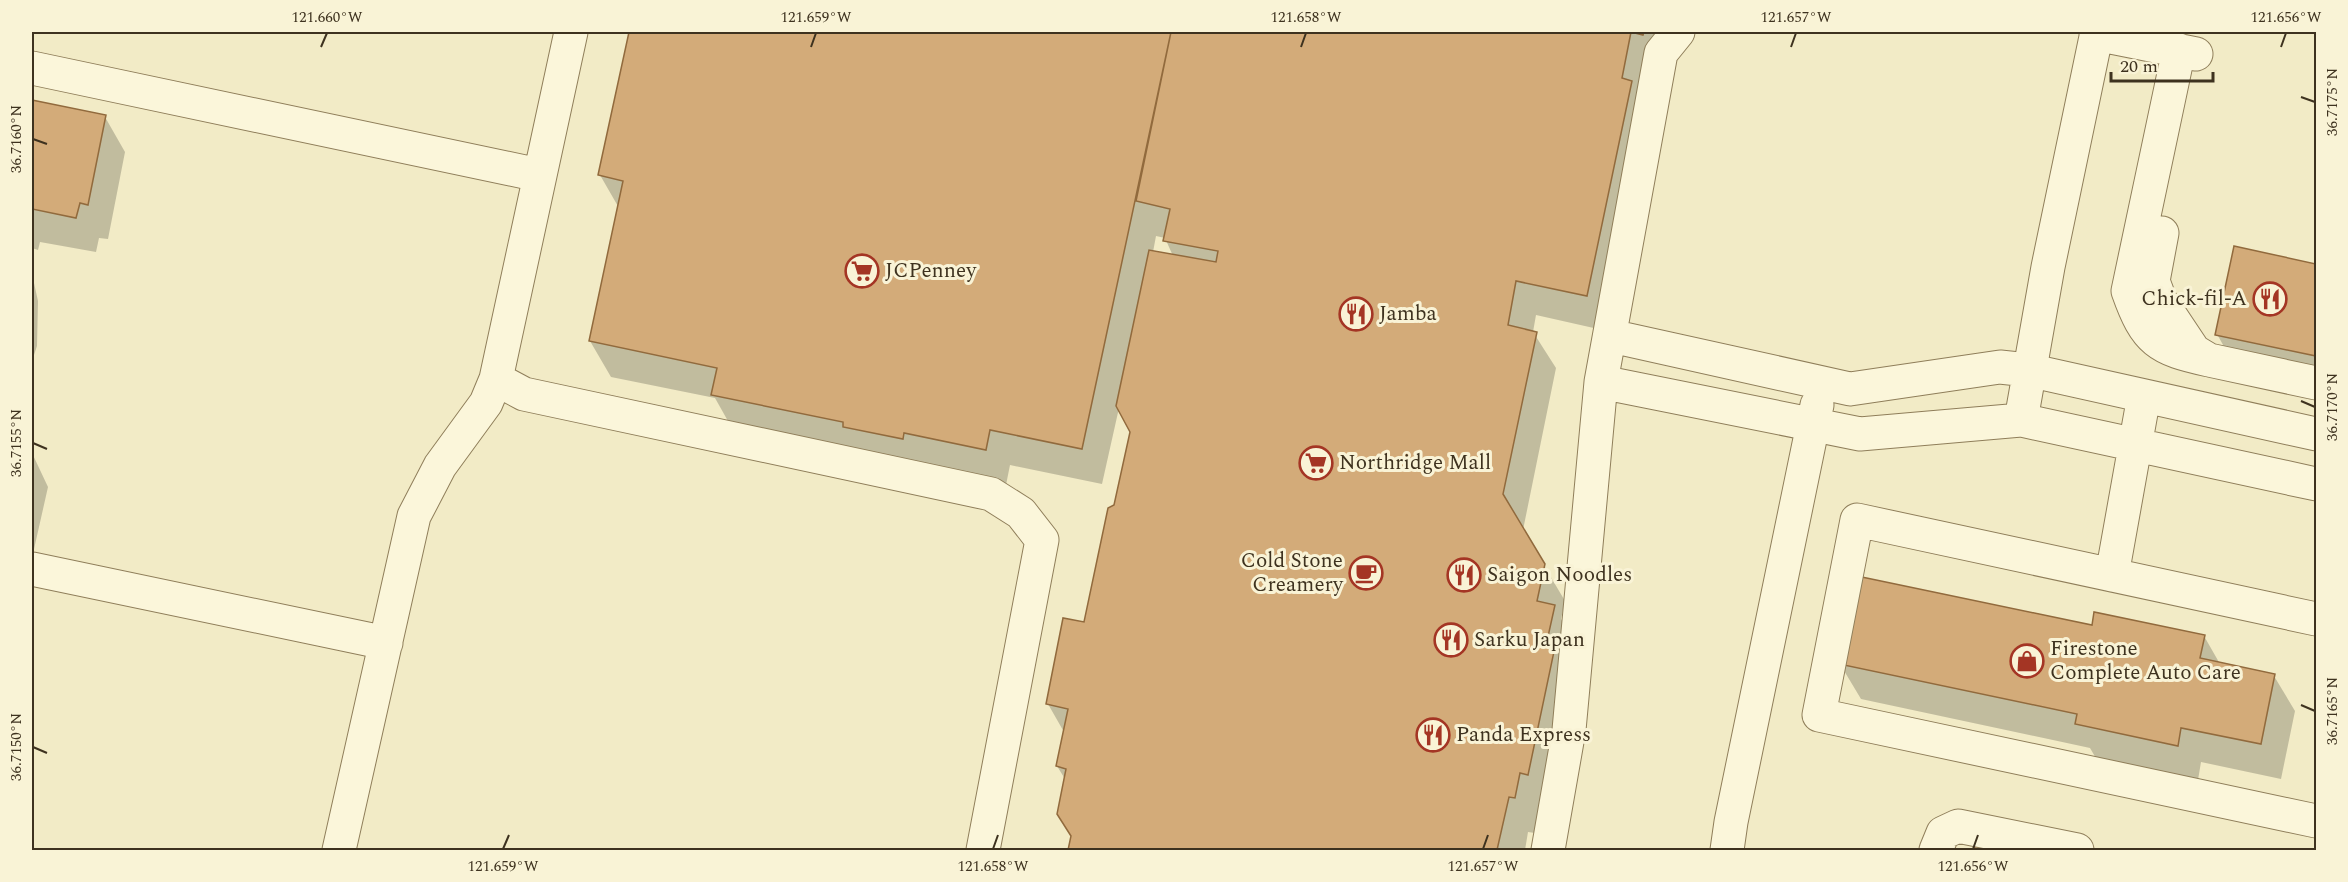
<svg xmlns="http://www.w3.org/2000/svg" width="2348" height="882" font-family="Spectral,serif">
<style>
.shadow{fill:#0003;fill-rule:evenodd}
.building{fill:#d3ab79;stroke:#916a3d;stroke-width:1.5}
.lines{fill:none;stroke-linecap:round;stroke-linejoin:round}
.minor-casing{stroke:#8f7e5a;stroke-width:35}
.minor{stroke:#fbf6da;stroke-width:33}
.ticks{fill:none;stroke:#3e321f;stroke-width:2}
.labels{text-anchor:middle;dominant-baseline:central;stroke-width:6;stroke-linejoin:round;paint-order:stroke}
.poi-label{font-size:21px;fill:#3e321f;stroke:#f9f3d6;text-anchor:start}
.neatline{fill:none;stroke:#3e321f;stroke-width:2}
.ticks-label{font-size:15px;text-anchor:middle;fill:#3e321f}
</style>
<rect width="100%" height="100%" fill="#f2ebc6"/>
<path class="shadow" d="M 631,32 L 1671,32 L 1607,331 L 1536,315 L 1533,332 L 1556,368 L 1523,530 L 1565,601 L 1561,619 L 1574,642 L 1535,833 L 1528,832 L 1525,850 L 1069,850 L 1072,837 L 1065,779 L 1057,766 L 1064,732 L 1048,704 L 1086,624 L 1131,431 L 1119,408 L 1102,484 L 1010,465 L 1006,485 L 733,430 L 715,398 L 611,377 L 590,341 L 619,208 L 600,175 ZM 1156,236 L 1165,238 L 1173,256 L 1153,252 Z
M 32,102 L 105,117 L 125,152 L 108,239 L 99,238 L 96,252 L 40,242 L 38,250 L 32,248 Z
M 2235,248 L 2316,266 L 2316,380 L 2233,363 L 2217,334 Z
M 32,274 L 38,301 L 37,346 L 32,361 Z
M 32,453 L 48,487 L 32,558 Z
M 2093,627 L 2204,636 L 2220,664 L 2274,676 L 2295,711 L 2281,779 L 2201,762 L 2198,780 L 2097,760 L 2090,748 L 1861,699 L 1840,664 Z"/>
<path class="building" d="M 629,32 L 1171,32 L 1082,449 L 990,430 L 986,450 L 904,433 L 903,439 L 843,427 L 843,422 L 711,395 L 717,368 L 589,341 L 623,181 L 598,175 Z
M 1171,32 L 1644,32 L 1643,35 L 1631,32 L 1622,78 L 1632,81 L 1587,296 L 1516,281 L 1508,325 L 1537,332 L 1503,494 L 1545,564 L 1537,601 L 1555,605 L 1547,641 L 1556,642 L 1528,775 L 1520,773 L 1515,798 L 1509,797 L 1497,850 L 1068,850 L 1071,836 L 1057,814 L 1066,769 L 1056,766 L 1068,709 L 1046,704 L 1063,618 L 1084,622 L 1108,508 L 1114,505 L 1130,432 L 1116,406 L 1149,250 L 1216,262 L 1218,251 L 1163,241 L 1170,209 L 1136,201 Z
M 32,100 L 106,115 L 88,205 L 80,203 L 76,218 L 32,209 Z
M 2234,246 L 2316,264 L 2316,356 L 2215,335 Z
M 1857,576 L 2092,625 L 2094,612 L 2205,635 L 2200,658 L 2275,674 L 2261,744 L 2181,728 L 2178,746 L 2075,724 L 2077,714 L 1839,664 Z
M 1975,846 L 1998,850 L 1974,850 Z"/>
<g class="lines">
<g class="minor-casing">
<path id="minor" d="M 2096,34 L 2196,54
M 2179,50 L 2128,291 C 2146,342 2158,349 2209,360
M 32,68 L 539,175
M 2162,233 L 2153,281 L 2160,300 L 2194,351 L 2209,360 L 2316,383
M 1611,336 L 1850,389 L 2000,367 L 2028,370 L 2316,434
M 496,379 L 524,394 L 991,494 L 1021,513 L 1042,540 L 983,850
M 1601,382 L 1860,434 L 2021,420 L 2316,484
M 2021,420 L 2048,267 L 2097,32
M 32,569 L 386,643
M 2112,575 L 2144,396
M 2316,619 L 1857,520 L 1819,715 L 2316,821
M 339,850 L 414,516 L 440,466 L 486,403 L 496,379 L 571,32
M 1548,850 L 1569,730 L 1601,382 L 1661,53 L 1678,32
M 1727,850 L 1731,822 L 1817,405
M 1936,850 L 1943,833 L 1958,826 L 2077,850"/>
</g>
<use href="#minor" class="minor"/>
</g>
<path class="ticks" d="M 321,47 L 327,33M 811,47 L 816,33M 1301,47 L 1306,33M 1791,47 L 1796,33M 2281,47 L 2286,33M 2301,97 L 2315,102M 33,139 L 47,144M 2301,401 L 2315,407M 33,443 L 47,449M 2301,705 L 2315,711M 33,747 L 47,753M 503,849 L 509,835M 993,849 L 998,835M 1483,849 L 1488,835M 1973,849 L 1978,835"/>
<defs>
<g id="supermarket-ring" transform="scale(1.725)"><circle r="9.5" fill="#f9f3d6" stroke="#a43524" stroke-width="1.5"/><path d="M-6-5.5h2.5l.6 2H6L4.5 2H-2.5L-4.4-4H-6ZM-1.5 3.2a1.3 1.3 0 1 0 .1 0ZM3 3.2a1.3 1.3 0 1 0 .1 0Z" fill="#a43524"/></g>
<g id="restaurant-ring" transform="scale(1.725)"><circle r="9.5" fill="#f9f3d6" stroke="#a43524" stroke-width="1.5"/><path d="M-5-6h1v4h1v-4h1v4h1v-4h1v5L-1.5 .5V6h-2V.5L-5-1ZM5-6V6H3V1.5H1.5Q1.5-4 5-6Z" fill="#a43524"/></g>
<g id="cafe-ring" transform="scale(1.725)"><circle r="9.5" fill="#f9f3d6" stroke="#a43524" stroke-width="1.5"/><path d="M-5.5-4.5H6V0H3Q3 3.5 0 3.5H-2.5Q-5.5 3.5-5.5 0ZM3-3.2v2h1.7v-2ZM-6 4.5H4V6H-6Z" fill="#a43524"/></g>
<g id="shop-ring" transform="scale(1.725)"><circle r="9.5" fill="#f9f3d6" stroke="#a43524" stroke-width="1.5"/><path d="M-5-2.5h2.3a2.7 3.5 0 0 1 5.4 0H5L5.5 6h-11ZM-1.5-2.5h3a1.5 2.3 0 0 0-3 0Z" fill="#a43524"/></g>
</defs>
<g fill-rule="evenodd">
<use href="#supermarket-ring" x="862" y="271"/>
<use href="#restaurant-ring" x="2270" y="299"/>
<use href="#restaurant-ring" x="1356" y="314"/>
<use href="#supermarket-ring" x="1316" y="463"/>
<use href="#cafe-ring" x="1366" y="573"/>
<use href="#restaurant-ring" x="1464" y="575"/>
<use href="#restaurant-ring" x="1451" y="640"/>
<use href="#shop-ring" x="2027" y="661"/>
<use href="#restaurant-ring" x="1433" y="735"/>
</g>
<g class="labels">
<g class="poi-label">
<text x="885" y="271">JCPenney</text>
<text x="2247" y="299" text-anchor="end">Chick-fil-A</text>
<text x="1379" y="314">Jamba</text>
<text x="1339" y="463">Northridge Mall</text>
<text x="1343" y="561" text-anchor="end">Cold Stone<tspan x="1343" dy="24">Creamery</tspan></text>
<text x="1487" y="575">Saigon Noodles</text>
<text x="1474" y="640">Sarku Japan</text>
<text x="2050" y="649">Firestone<tspan x="2050" dy="24">Complete Auto Care</tspan></text>
<text x="1456" y="735">Panda Express</text>
</g>
</g>
<rect width="2348" height="882" fill="none" stroke="#f9f3d6" stroke-width="66"/>
<path d="M2111 72v9h102v-9" fill="none" stroke="#3e321f" stroke-width="3"/>
<text x="2120" y="72" font-size="18" fill="#3e321f" stroke="#f9f3d6" stroke-width="4.5" paint-order="stroke">20 m</text>
<rect x="33" y="33" width="2282" height="816" class="neatline"/>
<g class="ticks-label">
<text x="327" y="22">121.660°W</text>
<text x="816" y="22">121.659°W</text>
<text x="1306" y="22">121.658°W</text>
<text x="1796" y="22">121.657°W</text>
<text x="2286" y="22">121.656°W</text>
<text transform="translate(2332 102) rotate(-90)" y="5">36.7175°N</text>
<text transform="translate(16 139) rotate(-90)" y="5">36.7160°N</text>
<text transform="translate(2332 407) rotate(-90)" y="5">36.7170°N</text>
<text transform="translate(16 443) rotate(-90)" y="5">36.7155°N</text>
<text transform="translate(2332 711) rotate(-90)" y="5">36.7165°N</text>
<text transform="translate(16 747) rotate(-90)" y="5">36.7150°N</text>
<text x="503" y="871">121.659°W</text>
<text x="993" y="871">121.658°W</text>
<text x="1483" y="871">121.657°W</text>
<text x="1973" y="871">121.656°W</text>
</g>
</svg>
